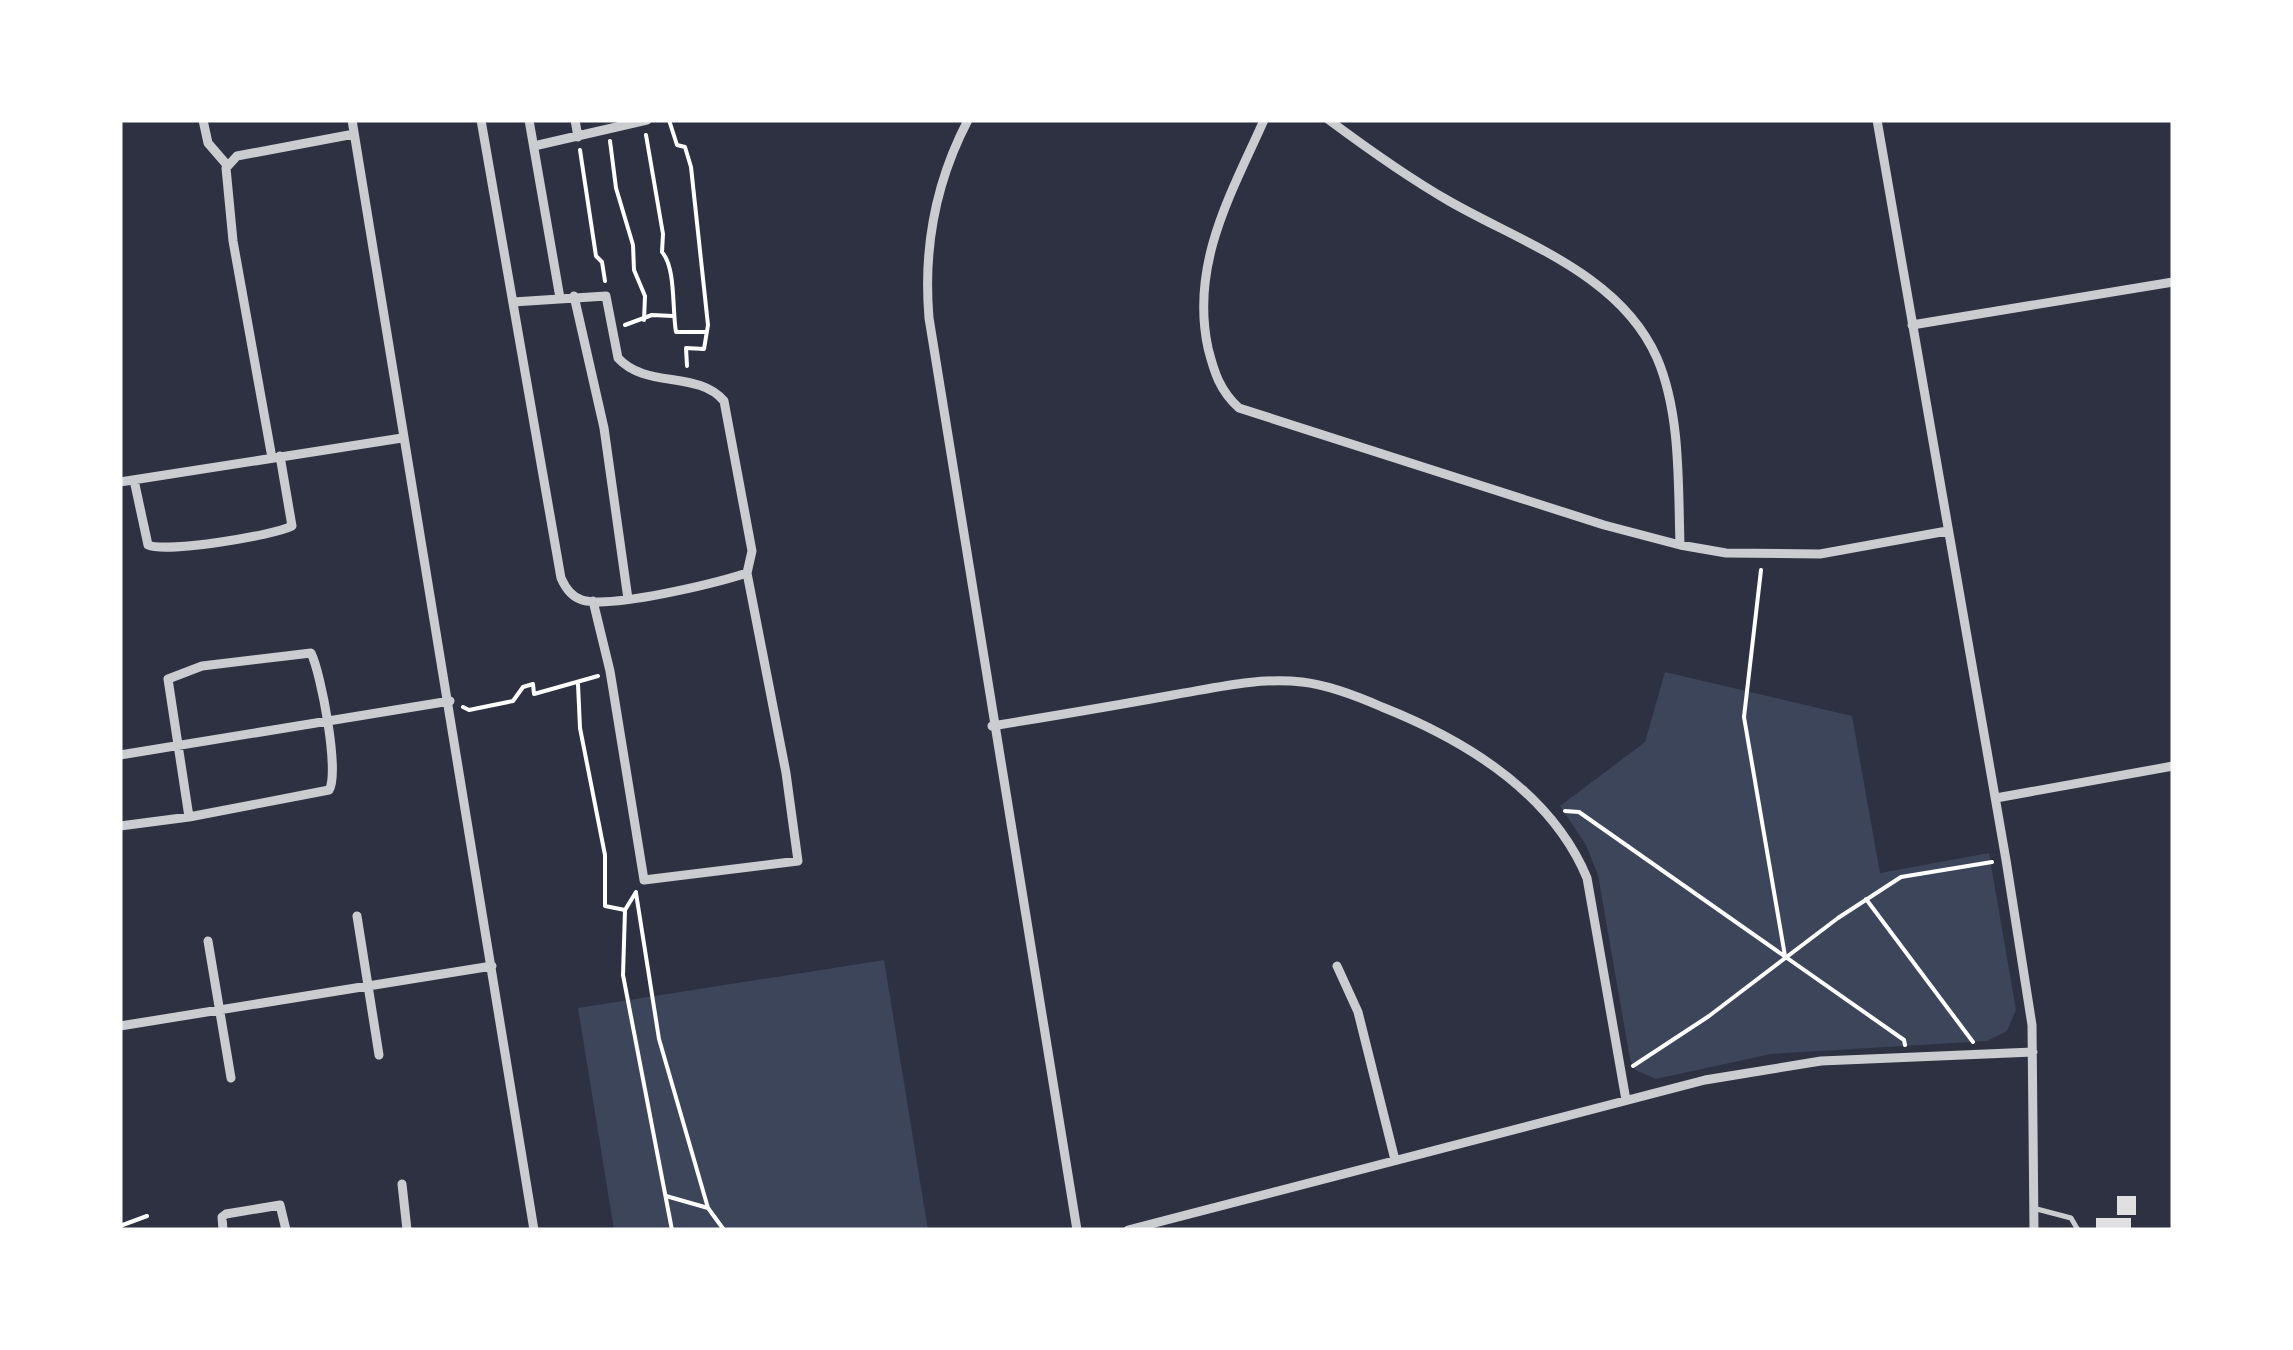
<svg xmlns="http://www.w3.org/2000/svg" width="2293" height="1350" font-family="Lora,serif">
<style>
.green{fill:#3c4559}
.building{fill:#e0e0e3}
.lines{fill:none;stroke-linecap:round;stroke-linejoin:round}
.path{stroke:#fff;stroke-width:4}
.service{stroke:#caccd0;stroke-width:5}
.minor{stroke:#caccd0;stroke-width:9}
</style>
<rect width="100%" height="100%" fill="#2d3142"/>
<path class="green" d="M 1665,672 L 1852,716 L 1880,873 L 1989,853 L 2016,1010 L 2007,1031 L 1987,1041 L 1771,1054 L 1656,1079 L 1635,1070 L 1630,1059 L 1598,875 L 1586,845 L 1560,806 L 1645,742 Z
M 884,960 L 928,1230 L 614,1230 L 578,1008 Z"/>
<path class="building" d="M 2117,1196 L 2136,1196 L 2136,1215 L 2117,1215 Z
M 2096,1218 L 2131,1218 L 2131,1230 L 2096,1230 Z"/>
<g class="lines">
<path class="path" d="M 669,120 L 677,145 L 685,147 L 691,167 L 708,325 L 704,349 L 686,348 L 687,366
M 646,135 L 663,234 L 662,252 C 676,268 672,309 676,332 L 705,332
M 610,141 L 616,188 L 633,245 L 634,270 L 645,296 L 644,320
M 580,150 L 596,256 L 602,262 L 605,281
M 625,325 L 652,315 L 673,316
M 1761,570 L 1744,717 L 1785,956
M 578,684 L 580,728 L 605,855 L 605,906 L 625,910
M 463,707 L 469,710 L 513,701 L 523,687 L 533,684 L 534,694 L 598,676
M 1565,811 L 1579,812 L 1904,1040 L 1905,1045
M 636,892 L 625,910 L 623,975 L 672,1230
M 636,893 L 659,1039 L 708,1208
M 1866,899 L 1973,1042
M 1633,1066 L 1709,1016 L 1838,918 L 1901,877 L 1992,862
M 666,1196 L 708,1208 L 724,1230
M 120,1226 L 147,1216"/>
<path class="service" d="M 2033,1208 L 2071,1218 L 2078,1230"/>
<path class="minor" d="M 203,120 L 208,143 L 227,165
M 352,120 L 534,1230
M 481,120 L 561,578 C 565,587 572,597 582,600 C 611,609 716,583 747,573 L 752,551 L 724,401 C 698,370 646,389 618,358 L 606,296 L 513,302
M 529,120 L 560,298
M 575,120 L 578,137
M 968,120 C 935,183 923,247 929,318 L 1077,1230
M 1264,120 C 1231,194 1190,264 1208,348 C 1214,372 1220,391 1239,408 L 1604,525 L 1680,545 L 1726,553 L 1820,554 L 1947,531
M 1329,120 C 1368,149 1407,177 1449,201 C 1522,243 1620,274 1657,358 C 1681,414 1678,485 1680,545
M 1877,120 L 2006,860 L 2032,1025 L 2034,1230
M 534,146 L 647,120
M 574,296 L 604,428 L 628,599
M 1912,325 L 2173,282
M 272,458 L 233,241 L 226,168 L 237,156 L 354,134
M 134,480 L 148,545 C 166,553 272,536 292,526 L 280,456
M 120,482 L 402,438
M 593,601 L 610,671 L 644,880 L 798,861 L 786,773 L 747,573
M 992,726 C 1053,716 1113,706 1173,695 C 1215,688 1258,677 1302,682 C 1329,685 1357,696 1382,707 C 1465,740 1551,792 1587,878 L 1626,1100
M 120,755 L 450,701
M 1996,798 L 2173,766
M 120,826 L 189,817 L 329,790 C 340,773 321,673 311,653 L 202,666 L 168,679 L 189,817
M 357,916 L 379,1055
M 208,941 L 231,1078
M 1337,966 L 1358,1012 L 1395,1160
M 120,1026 L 492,966
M 402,1184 L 407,1230
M 223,1230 L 222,1217 L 226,1214 L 280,1205 L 286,1230
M 1128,1230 L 1705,1080 L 1821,1061 L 2033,1052"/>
</g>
<rect width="2293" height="1350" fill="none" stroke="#ffffff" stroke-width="245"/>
</svg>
